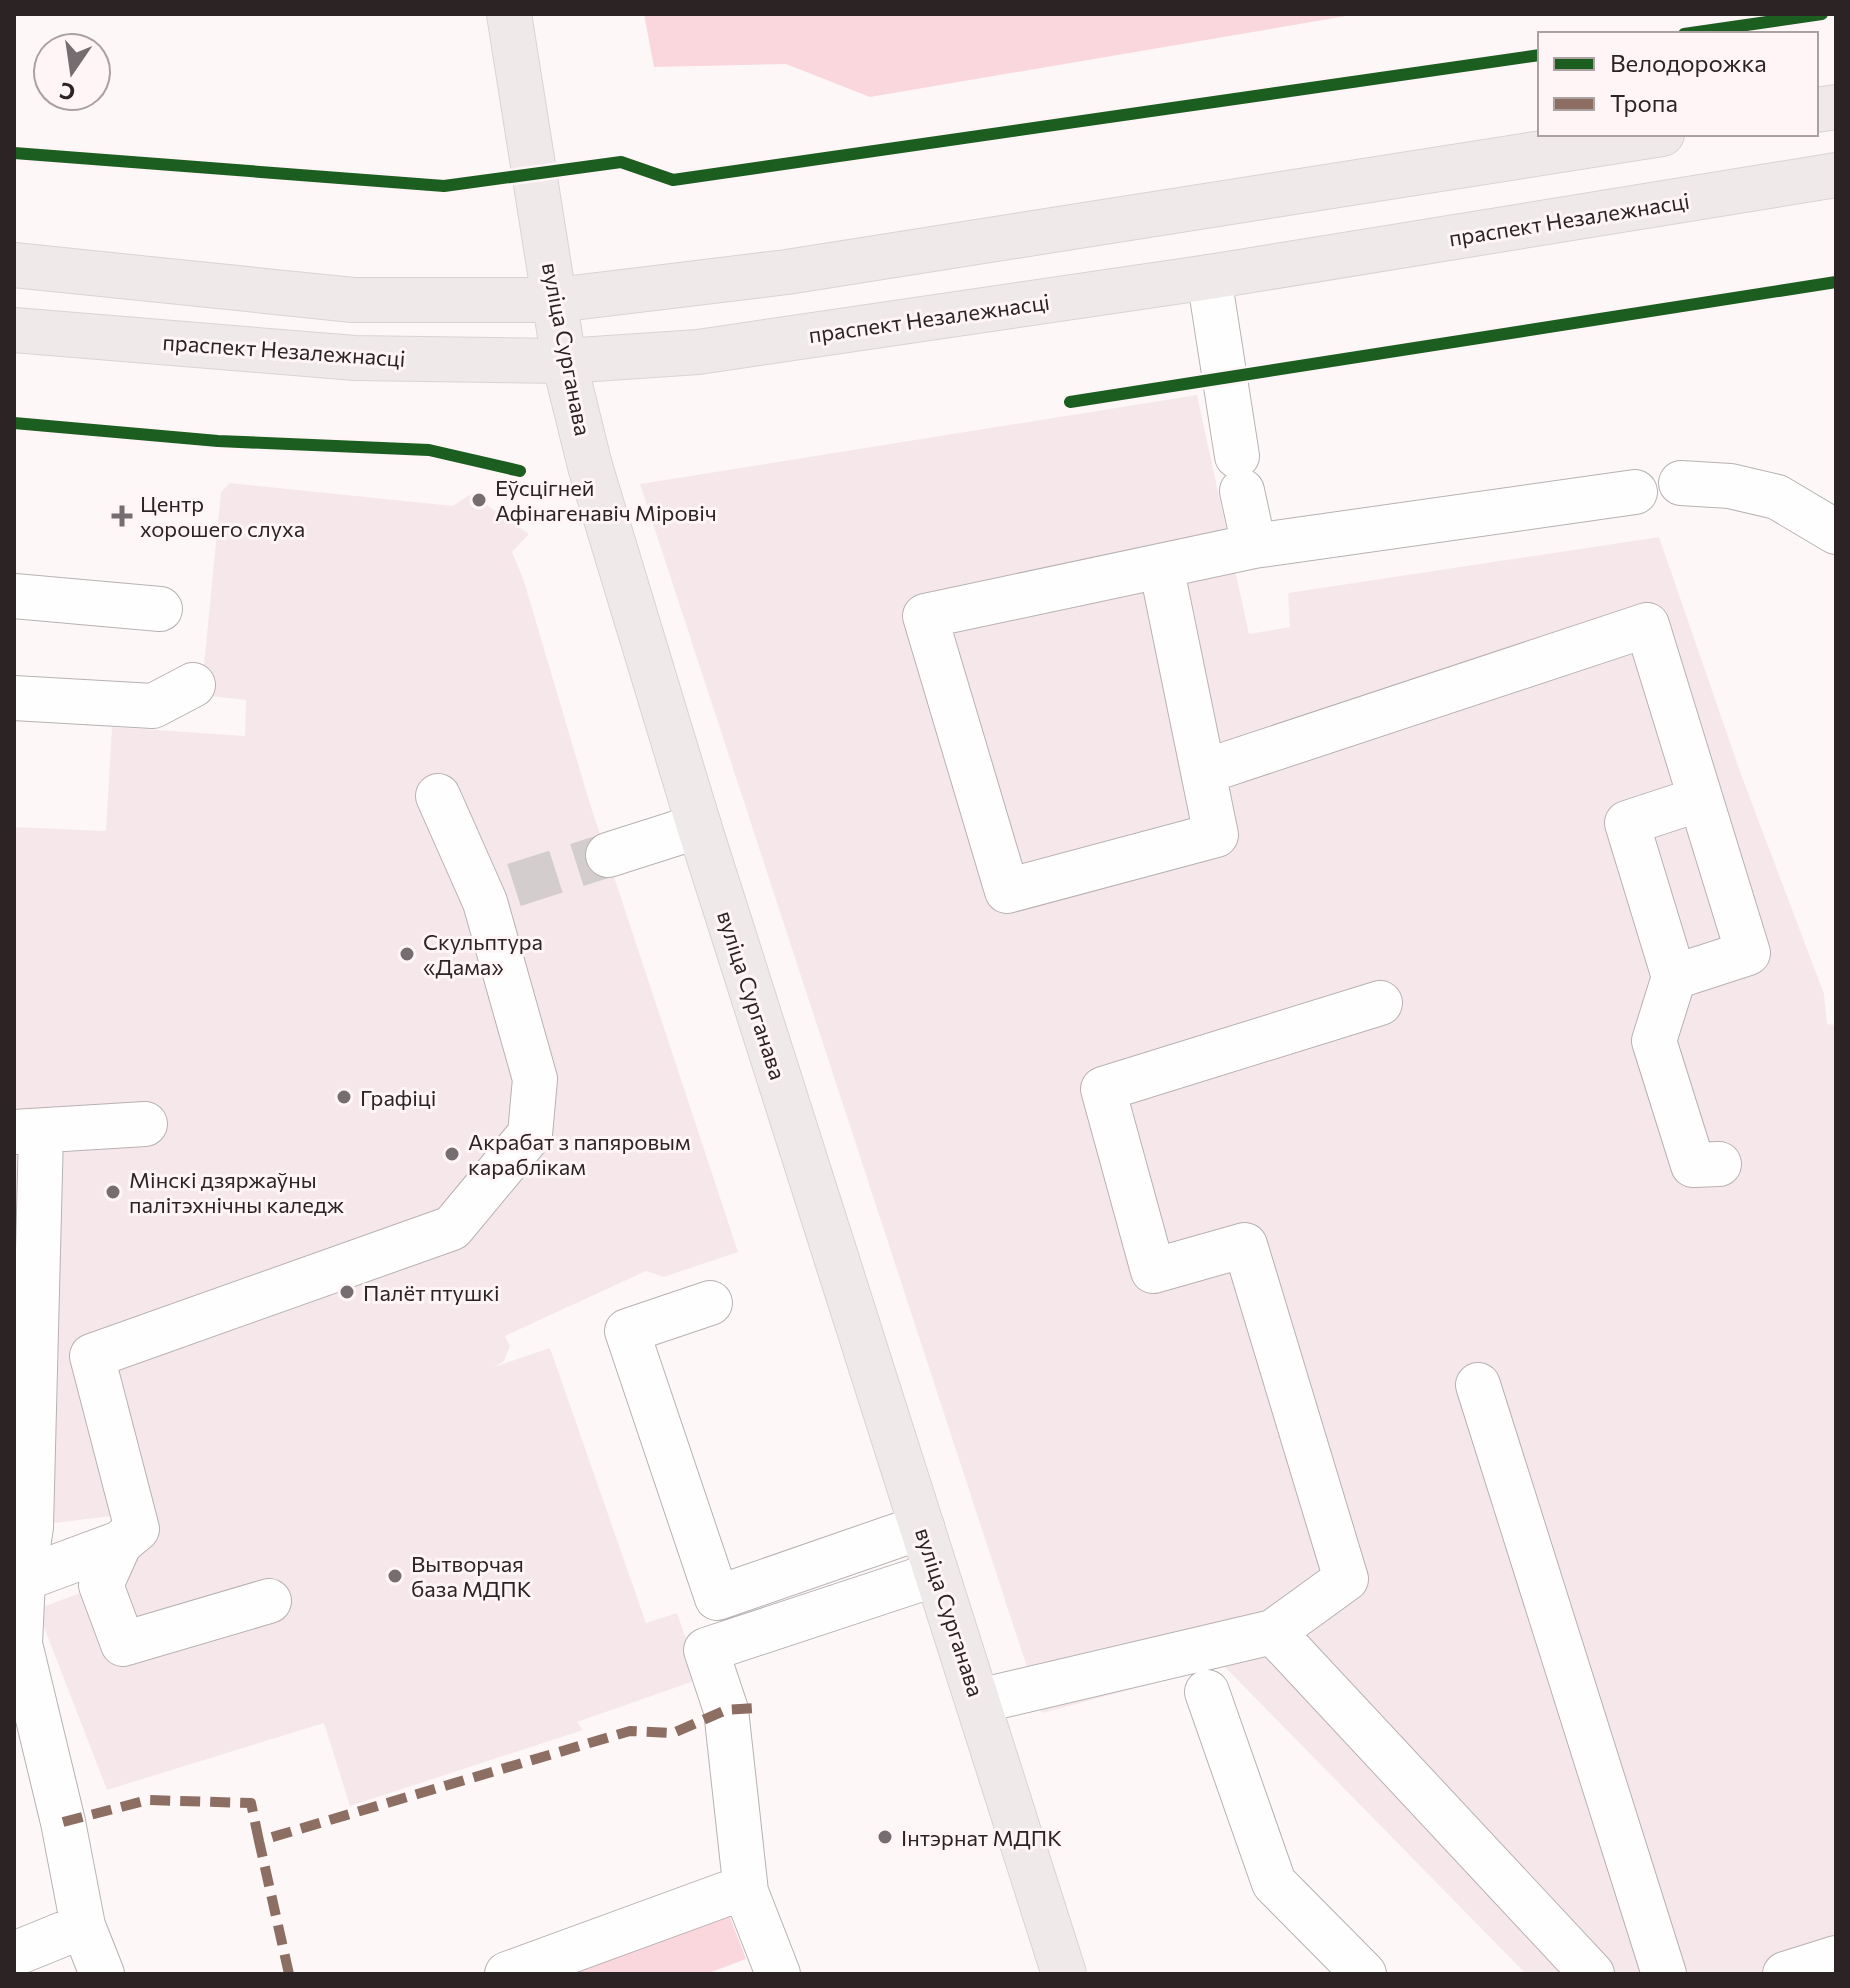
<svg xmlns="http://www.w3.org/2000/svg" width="1850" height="1988" font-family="Commissioner,sans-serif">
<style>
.built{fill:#f6e8ea}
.green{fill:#f9d7dd}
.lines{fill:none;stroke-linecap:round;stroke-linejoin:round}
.minor-tunnel{stroke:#d3cdce;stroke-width:44;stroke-dasharray:44 22;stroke-linecap:butt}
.minor-casing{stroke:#b7b1b2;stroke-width:46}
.major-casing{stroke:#d8d4d5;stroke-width:46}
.minor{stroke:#fffefe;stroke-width:44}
.major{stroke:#efe9ea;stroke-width:44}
.quiet{stroke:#8d6e63;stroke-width:10;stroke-dasharray:20 10;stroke-linecap:butt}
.cycleway-casing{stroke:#fff5f7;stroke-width:17}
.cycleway{stroke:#1b5e20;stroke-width:12}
.poi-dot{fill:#756d6f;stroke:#fff5f7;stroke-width:3}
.labels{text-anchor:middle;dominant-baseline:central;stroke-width:6;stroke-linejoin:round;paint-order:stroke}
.street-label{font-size:22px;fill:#2c2325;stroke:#fff5f7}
.poi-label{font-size:22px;fill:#2c2325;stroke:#fff5f7;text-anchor:start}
</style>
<rect width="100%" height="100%" fill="#fdf7f8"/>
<path class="built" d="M 1197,395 L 1249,634 L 1290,627 L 1288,593 L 1659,537 L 1742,777 L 1824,994 L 1827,1024 L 1836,1025 L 1836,1974 L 1526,1974 L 1223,1665 L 1042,1713 L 640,484 Z
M 230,483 L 453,506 L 471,494 L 529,534 L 512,552 L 523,578 L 590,804 L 738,1252 L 664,1277 L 646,1271 L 505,1336 L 510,1346 L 504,1361 L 494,1367 L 550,1348 L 646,1623 L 677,1613 L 700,1679 L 577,1722 L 583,1730 L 350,1806 L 324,1723 L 107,1790 L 37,1609 L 129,1575 L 112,1516 L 14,1528 L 14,827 L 106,831 L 112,727 L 245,736 L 246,700 L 201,695 L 221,492 Z"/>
<path class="green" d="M 644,14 L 1358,14 L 870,97 L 786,64 L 654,67 Z
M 724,1902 L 746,1959 L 706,1974 L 531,1974 Z"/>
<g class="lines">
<path class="minor-tunnel" d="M 514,885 L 608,855"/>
<g class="minor-casing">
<path id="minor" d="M 1209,277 L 1237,456
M 1681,483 L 1730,486 L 1777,497 L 1836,532
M 1242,491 L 1254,546 L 1635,492
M 1161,566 L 1216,835 L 1007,891 L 925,616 L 1254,546
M 14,596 L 160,609
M 14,698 L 153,706 L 193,685
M 1203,772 L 1647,625 L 1748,953 L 1674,977 L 1627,823 L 1700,799
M 608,855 L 699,826
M 1674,977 L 1654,1041 L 1693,1165 L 1719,1164
M 14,1132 L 145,1124
M 710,1303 L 627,1331 L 717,1598 L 922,1527
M 1478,1385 L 1664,1974
M 120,1543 L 101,1585 L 123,1644 L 269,1601
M 23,1579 L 31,1527 L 41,1133
M 1273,1632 L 1346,1579 L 1245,1245 L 1153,1271 L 1103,1089 L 1380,1003
M 1207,1692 L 1274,1883 L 1364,1974
M 979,1701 L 1273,1632 L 1592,1974
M 14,1954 L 83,1926
M 102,1974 L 83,1926 L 63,1822 L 20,1644 L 23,1579 L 120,1543 L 137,1529 L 92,1356 L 452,1228 L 530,1134 L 535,1079 L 485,902 L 438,796
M 507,1974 L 726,1894
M 778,1974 L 746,1892 L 726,1710 L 706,1650 L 936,1574
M 1785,1974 L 1836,1958"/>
</g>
<g class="major-casing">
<path id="major" d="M 509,14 L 564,361 L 590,466 L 699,826 L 1064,1974
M 1816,110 L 1836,107
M 14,265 L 353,300 L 556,300 L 787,272 L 1662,134
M 14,330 L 355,358 L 564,361 L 698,352 L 1209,277 L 1836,175"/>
</g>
<use href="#minor" class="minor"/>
<use href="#major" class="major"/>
<path class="quiet" d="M 63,1822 L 148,1800 L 251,1803 L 259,1841
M 289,1974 L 259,1841 L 630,1731 L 673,1733 L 726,1710 L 756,1708"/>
<g class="cycleway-casing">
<path id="cycleway" d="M 1684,34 L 1822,14
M 14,153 L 444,186 L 621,162 L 673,180 L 1540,55
M 1070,402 L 1836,282
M 14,423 L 218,441 L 429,450 L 520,471"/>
</g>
<use href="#cycleway" class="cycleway"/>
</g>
<g class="poi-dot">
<circle cx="479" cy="500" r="8"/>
<path d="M118 504h8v8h8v8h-8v8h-8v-8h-8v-8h8z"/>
<circle cx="407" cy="954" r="8"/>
<circle cx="344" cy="1097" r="8"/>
<circle cx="452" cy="1154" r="8"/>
<circle cx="113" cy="1192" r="8"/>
<circle cx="347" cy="1292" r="8"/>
<circle cx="395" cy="1576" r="8"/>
<circle cx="885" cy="1837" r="8"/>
</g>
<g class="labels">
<g class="street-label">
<text transform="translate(1569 219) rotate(-9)">праспект Незалежнасці</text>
<text transform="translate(929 318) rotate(-8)">праспект Незалежнасці</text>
<text transform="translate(567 349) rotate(79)">вуліца Сурганава</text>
<text transform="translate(284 350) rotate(4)">праспект Незалежнасці</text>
<text transform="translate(752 995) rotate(72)">вуліца Сурганава</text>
<text transform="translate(950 1612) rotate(72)">вуліца Сурганава</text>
</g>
<g class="poi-label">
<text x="495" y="487">Еўсцігней<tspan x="495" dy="25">Афінагенавіч Міровіч</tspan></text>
<text x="140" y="503">Центр<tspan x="140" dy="25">хорошего слуха</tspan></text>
<text x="423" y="941">Скульптура<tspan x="423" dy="25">«Дама»</tspan></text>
<text x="360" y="1097">Графіці</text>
<text x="468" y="1141">Акрабат з папяровым<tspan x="468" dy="25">караблікам</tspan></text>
<text x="129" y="1179">Мінскі дзяржаўны<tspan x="129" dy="25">палітэхнічны каледж</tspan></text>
<text x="363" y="1292">Палёт птушкі</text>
<text x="411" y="1563">Вытворчая<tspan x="411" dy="25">база МДПК</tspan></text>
<text x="901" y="1837">Інтэрнат МДПК</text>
</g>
</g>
<rect width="1850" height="1988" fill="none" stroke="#2c2325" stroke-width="32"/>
<rect x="1538" y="32" width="280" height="104" fill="#fff5f7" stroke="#aba1a3" stroke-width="2"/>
<rect x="1554" y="58" width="40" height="12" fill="#1b5e20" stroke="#aba1a3" stroke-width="2"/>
<text x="1610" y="72" font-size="24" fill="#2c2325">Велодорожка</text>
<rect x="1554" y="98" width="40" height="12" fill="#8d6e63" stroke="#aba1a3" stroke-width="2"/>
<text x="1610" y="112" font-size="24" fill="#2c2325">Тропа</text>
<g transform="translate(72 72) rotate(193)"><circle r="38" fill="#fff5f7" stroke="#aba1a3" stroke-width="2"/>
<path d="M0-6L14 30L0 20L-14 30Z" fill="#756d6f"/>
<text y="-12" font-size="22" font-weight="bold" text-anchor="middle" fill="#2c2325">С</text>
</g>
</svg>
